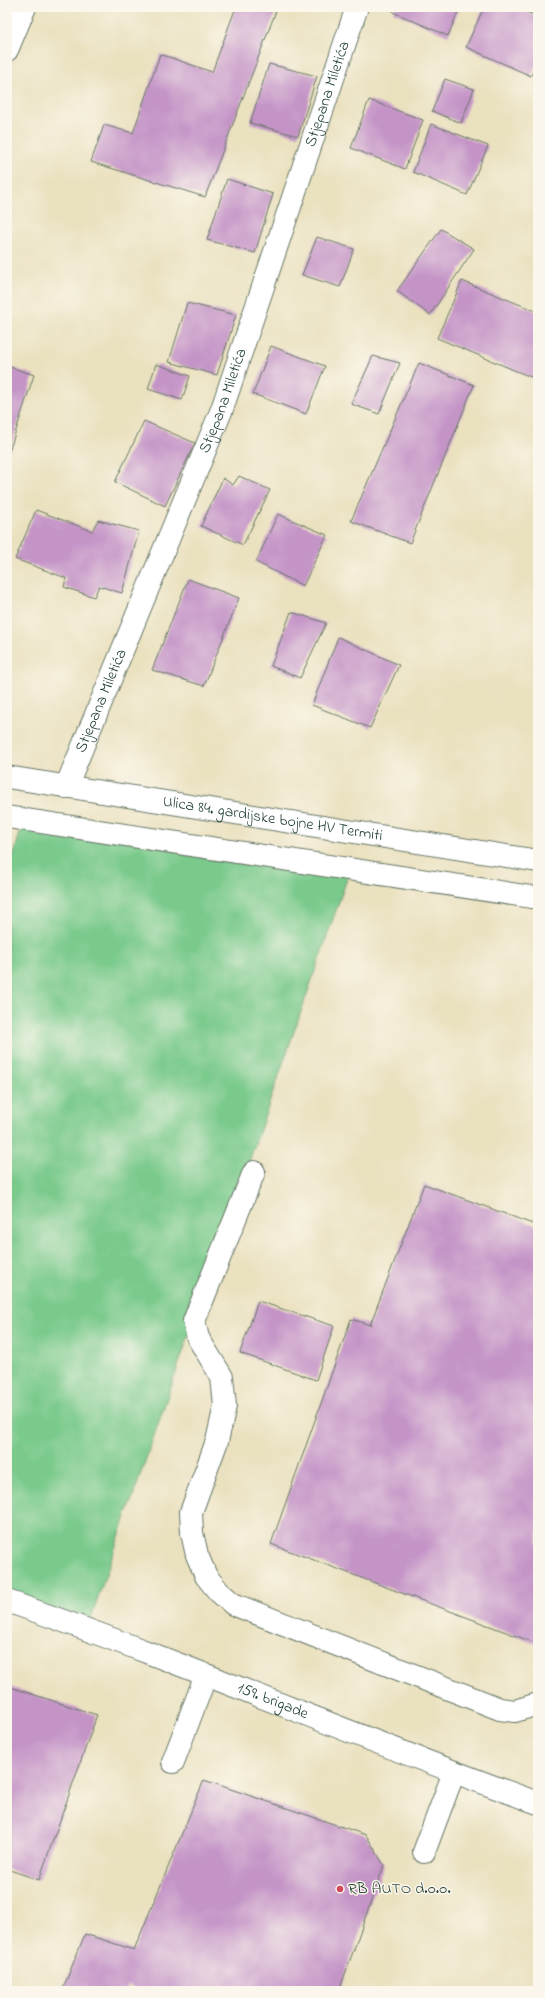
<svg xmlns="http://www.w3.org/2000/svg" width="545" height="1998" font-family="'Indie Flower',sans-serif">
<style>
.green{fill:#7aca8c;stroke:#4c8460}
.building{fill:#c494c7}
.lines{fill:none;stroke-linecap:round;stroke-linejoin:round}
.minor-casing{stroke:#667665;stroke-width:24}
.major-casing{stroke:#667665;stroke-width:24}
.minor{stroke:#fff;stroke-width:22}
.major{stroke:#fff;stroke-width:22}
.poi-dot{fill:#d1495b;stroke:#fbf7ec;stroke-width:1.5}
.labels{text-anchor:middle;dominant-baseline:central;stroke-width:3;stroke-linejoin:round;paint-order:stroke}
.street-label{font-size:16px;fill:#1f3d34;stroke:#fbf7ec}
.poi-label{font-size:16px;fill:#1f3d34;stroke:#fbf7ec;text-anchor:start}
</style>
<rect width="100%" height="100%" fill="#fbf7ec"/>
<filter id="ink" filterUnits="userSpaceOnUse"><feTurbulence type="fractalNoise" baseFrequency=".025" numOctaves="2"/><feDisplacementMap in="SourceGraphic" scale="8" xChannelSelector="R" yChannelSelector="G"/><feConvolveMatrix kernelMatrix="1 2 1 2 8 2 1 2 1" color-interpolation-filters="sRGB"/></filter>
<filter id="wash" filterUnits="userSpaceOnUse"><feTurbulence type="fractalNoise" baseFrequency=".012" numOctaves="4" result="noise"/><feDisplacementMap in="SourceGraphic" scale="16" xChannelSelector="R" yChannelSelector="G"/><feGaussianBlur stdDeviation="0.9" result="paint"/><feColorMatrix in="noise" values="0 0 0 0 0 0 0 0 0 0 0 0 0 0 0 0 0 1.4 0 .05"/><feComposite in="paint" operator="in"/></filter>
<g filter="url(#wash)">
<rect width="100%" height="100%" fill="#eae1bf"/>
<path class="green" d="M 24,820 L 350,870 L 87,1629 L 7,1601 L 7,877 Z"/>
<g id="blocks">
<path class="building" d="M 236,7 L 261,7 L 276,11 L 205,197 L 91,162 L 104,125 L 133,133 L 160,54 L 212,72 Z
M 395,7 L 460,7 L 448,36 L 393,12 Z
M 484,7 L 516,7 L 538,17 L 538,60 L 531,76 L 466,47 Z
M 269,64 L 317,76 L 298,136 L 250,123 Z
M 445,79 L 474,89 L 461,123 L 432,111 Z
M 369,100 L 423,120 L 405,169 L 351,148 Z
M 431,124 L 488,146 L 467,195 L 413,172 Z
M 227,179 L 273,194 L 255,253 L 207,240 Z
M 441,229 L 474,249 L 430,315 L 397,291 Z
M 317,237 L 354,249 L 340,287 L 302,275 Z
M 462,281 L 538,312 L 538,380 L 437,338 Z
M 187,303 L 236,315 L 217,375 L 169,362 Z
M 271,346 L 325,366 L 306,414 L 253,394 Z
M 373,356 L 400,363 L 379,414 L 351,404 Z
M 419,363 L 474,385 L 410,543 L 351,521 Z
M 156,364 L 190,376 L 182,400 L 148,389 Z
M 7,366 L 34,375 L 7,458 Z
M 144,421 L 195,443 L 165,506 L 115,482 Z
M 239,476 L 270,490 L 243,545 L 201,526 L 223,478 L 233,485 Z
M 36,510 L 92,531 L 98,520 L 139,531 L 122,593 L 99,586 L 94,597 L 64,587 L 66,578 L 15,559 Z
M 278,514 L 327,535 L 303,586 L 256,562 Z
M 188,579 L 239,598 L 204,686 L 152,670 Z
M 291,612 L 326,623 L 300,678 L 271,666 Z
M 338,637 L 399,665 L 370,728 L 312,705 Z
M 424,1184 L 538,1226 L 538,1644 L 271,1544 L 351,1319 L 370,1325 Z
M 258,1301 L 334,1326 L 316,1380 L 240,1353 Z
M 7,1686 L 97,1715 L 39,1880 L 7,1869 Z
M 204,1780 L 366,1835 L 384,1865 L 339,1991 L 141,1991 L 127,1986 L 125,1991 L 62,1991 L 85,1934 L 134,1950 Z"/>
</g>
</g>
<g filter="url(#ink)">
<use href="#blocks" fill-opacity="0" stroke="#667665" stroke-width="1"/>
<g class="lines">
<g class="minor-casing">
<g id="minor">
<path d="M 7,50 L 25,7"/>
<path id="s1" d="M 66,787 L 222,409 L 357,7"/>
<path d="M 254,1172 L 194,1321 L 198,1338 L 222,1377 L 225,1406 L 217,1441 L 191,1512 L 192,1533 L 197,1555 L 206,1576 L 219,1592 L 233,1604 L 500,1709 L 515,1711 L 538,1704"/>
<path id="s2" d="M 7,1601 C 186,1663 360,1739 538,1803"/>
<path d="M 173,1762 L 206,1675"/>
<path d="M 424,1852 L 454,1772"/>
</g>
</g>
<g class="major-casing">
<g id="major">
<path id="s3" d="M 7,777 L 538,861"/>
<path d="M 7,817 L 538,898"/>
</g>
</g>
<use href="#minor" class="minor"/>
<use href="#major" class="major"/>
</g>
</g>
<circle class="poi-dot" cx="340" cy="1889" r="4"/>
<g class="labels">
<g class="street-label">
<text stroke="none"><textPath href="#s1" startOffset="741">Stjepana Miletića</textPath></text>
<text stroke="none"><textPath href="#s1" startOffset="417">Stjepana Miletića</textPath></text>
<text stroke="none"><textPath href="#s1" startOffset="93">Stjepana Miletića</textPath></text>
<text stroke="none"><textPath href="#s3" startOffset="269">Ulica 84. gardijske bojne HV Termiti</textPath></text>
<text stroke="none"><textPath href="#s2" startOffset="284">159. brigade</textPath></text>
</g>
<g class="poi-label">
<text x="348" y="1889">RB AUTO d.o.o.</text>
</g>
</g>
<rect width="545" height="1998" fill="none" stroke="#fbf7ec" stroke-width="24"/>
</svg>
